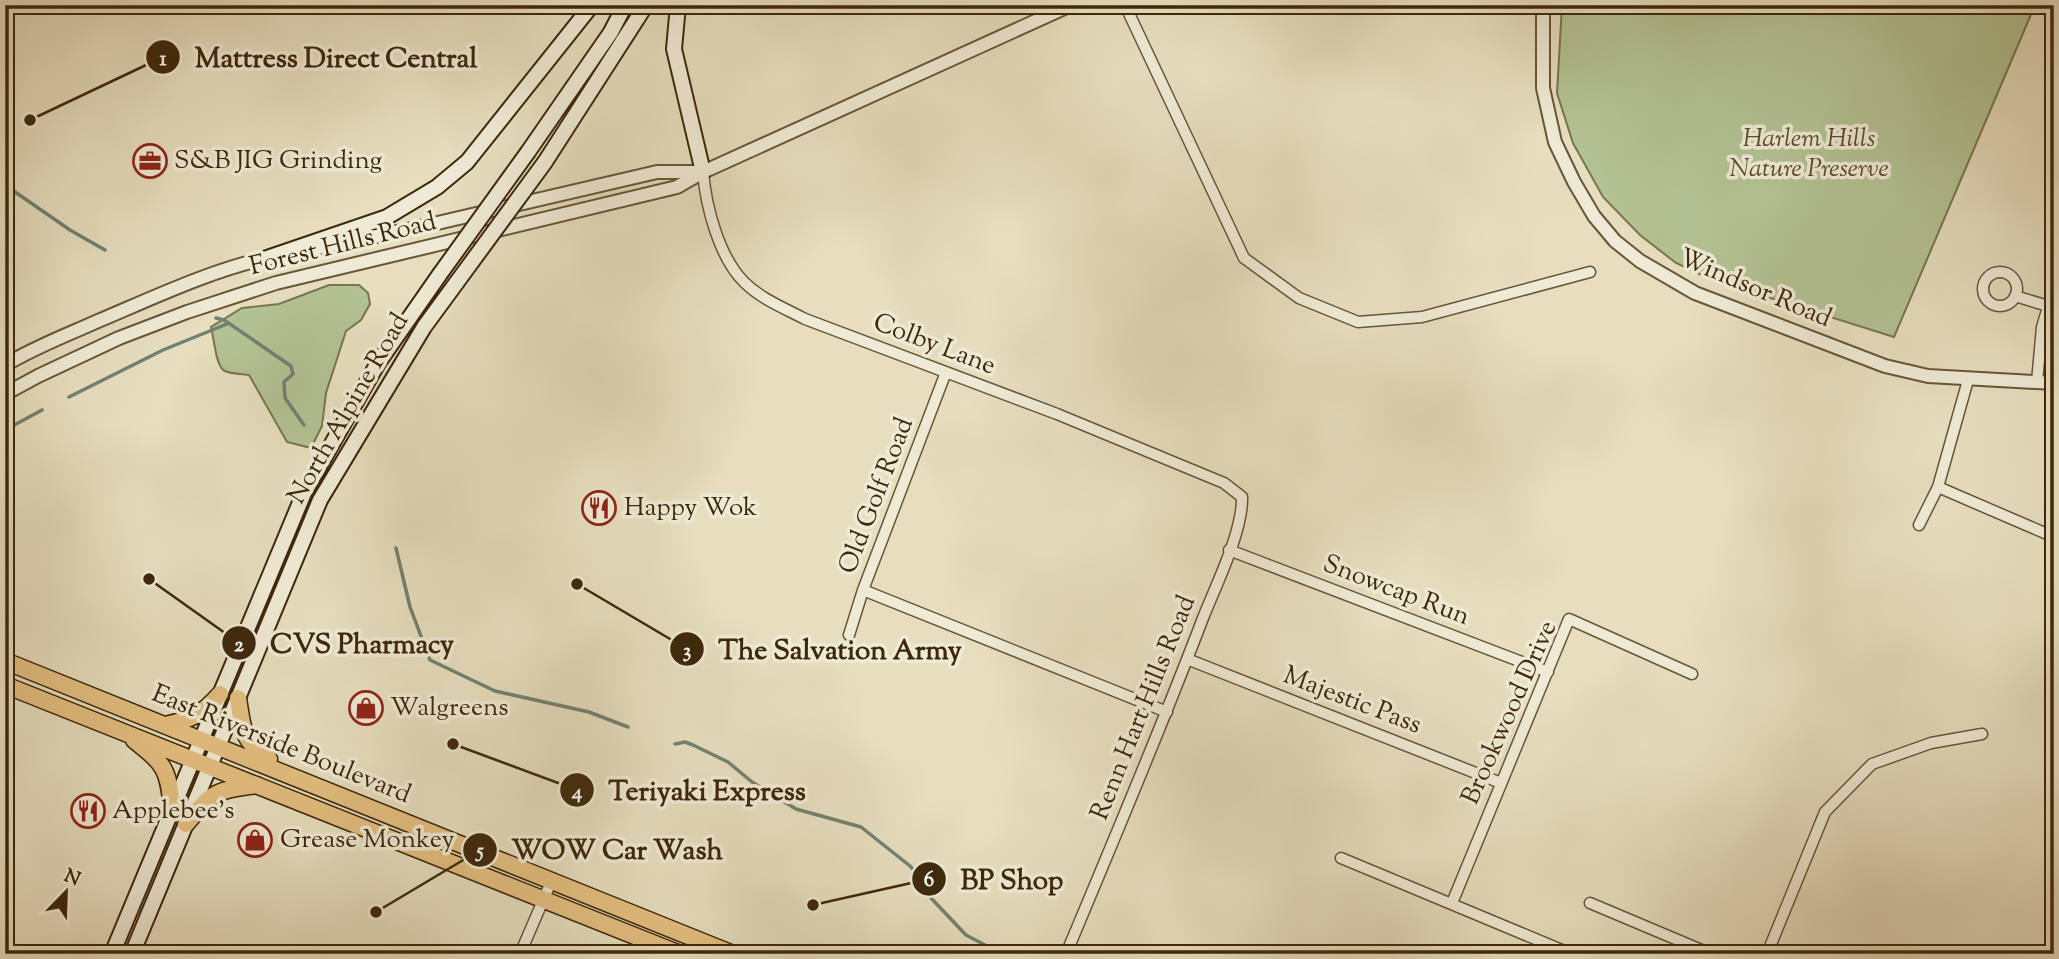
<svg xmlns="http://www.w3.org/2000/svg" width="2059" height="959" font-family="'Sorts Mill Goudy',serif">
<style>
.green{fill:#b3c294;stroke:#787550;stroke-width:2}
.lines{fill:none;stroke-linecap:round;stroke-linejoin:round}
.stream{stroke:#728171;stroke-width:3.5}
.minor-casing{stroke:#675638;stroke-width:13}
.tertiary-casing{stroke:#675638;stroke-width:16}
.secondary-casing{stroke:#3d280b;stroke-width:18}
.primary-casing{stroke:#3d280b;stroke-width:19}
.minor{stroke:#efead5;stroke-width:10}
.tertiary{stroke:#efead5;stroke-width:12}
.secondary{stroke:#efead5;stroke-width:14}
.primary{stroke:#e3bf80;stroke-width:16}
.secondary-bridge-casing{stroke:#3d280b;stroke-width:18;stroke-linecap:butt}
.secondary-bridge{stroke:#efead5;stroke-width:14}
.labels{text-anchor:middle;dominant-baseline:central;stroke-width:7;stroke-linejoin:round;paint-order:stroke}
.park-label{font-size:26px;font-style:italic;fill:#5a4e2d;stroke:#efead5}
.poi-label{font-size:26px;fill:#3d280b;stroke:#efead5;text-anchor:start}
.street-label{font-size:26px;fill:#3d280b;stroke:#efead5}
.leader{fill:none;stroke:#3d280b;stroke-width:2.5}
.callout-dot{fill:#3d280b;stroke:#efead5;stroke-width:2.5}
.mark-label{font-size:21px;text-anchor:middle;font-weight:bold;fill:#fff}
.callout-label{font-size:28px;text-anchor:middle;font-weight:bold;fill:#3d280b;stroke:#efead5;stroke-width:7;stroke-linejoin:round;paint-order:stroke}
</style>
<rect width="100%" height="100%" fill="#e6debf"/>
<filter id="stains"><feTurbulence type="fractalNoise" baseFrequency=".00286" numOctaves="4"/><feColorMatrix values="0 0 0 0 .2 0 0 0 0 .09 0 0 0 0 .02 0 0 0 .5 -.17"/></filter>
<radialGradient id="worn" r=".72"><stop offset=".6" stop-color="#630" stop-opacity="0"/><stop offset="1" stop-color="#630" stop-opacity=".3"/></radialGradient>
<path class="green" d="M 1562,5 L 2035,5 L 1894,337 L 1710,279 L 1676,263 L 1640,235 L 1603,197 L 1573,143 L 1557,93 Z
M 329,285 L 359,285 L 368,293 L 370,304 L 361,320 L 346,331 L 326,393 L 322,426 L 311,448 L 287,442 L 249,375 C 242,374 231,374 225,371 C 216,368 214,338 211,327 L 242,308 L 279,304 Z"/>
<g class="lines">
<path class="stream" d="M 5,185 L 70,230 L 105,250
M 216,318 L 224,320 L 291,366 L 293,374 L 284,382 L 285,398 L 304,425
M 69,397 L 163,350 L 227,324
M 5,430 L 42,410
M 396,548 L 410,607 L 430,660 L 495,691 L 589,712 L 628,727
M 675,744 L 685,742 L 693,745 L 728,762 L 752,782 L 796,809 L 861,827 L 910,866 L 927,884 L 930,897 L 966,935 L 1002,954"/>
<g class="minor-casing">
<path id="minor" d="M 1125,5 L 1244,258 L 1299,298 L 1358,322 L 1422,317 L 1590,272
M 2054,96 L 2051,107 L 2054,126
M 703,172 C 706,207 719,257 744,282 C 761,299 784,308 805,319 L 1057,414 L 1224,483 L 1242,497 C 1243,531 1216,585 1203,618 C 1160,731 1113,842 1066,954
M1983 289a17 17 0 1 1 34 0a17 17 0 1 1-34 0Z
M 2015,296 L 2048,306
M 2037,382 L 2042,327 L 2054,287
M 1938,487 L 2054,537
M 1919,525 L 1938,487 L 1968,380
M 1229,550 L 1548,672
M 863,590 L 1167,712
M 849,635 L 863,590 L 946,372
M 1187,659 L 1501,783
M 1341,858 L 1569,953
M 1452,903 L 1569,619 L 1692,674
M 1590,903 L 1711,954
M 520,954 L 551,882
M 1767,954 L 1825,812 L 1872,764 L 1931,743 L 1982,734"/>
</g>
<g class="tertiary-casing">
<path id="tertiary" d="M 1543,5 L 1543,88 L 1555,142 L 1574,182 L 1594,216 L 1615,241 L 1640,261 L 1695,293 L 1885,366 L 1928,376 L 2054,383
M 303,251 L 416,228 L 657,172 L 703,172
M 5,365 C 35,347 67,335 98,321 C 155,297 211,270 271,257
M 5,394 L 38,376 L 119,338 L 187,312 L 276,283 L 677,187 L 703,172 L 1071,5"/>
</g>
<g class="secondary-casing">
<path id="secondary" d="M 678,5 L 674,49 L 703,172
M 528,152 L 611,32 L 625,5
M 545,162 L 646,5
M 264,259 L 387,217 L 437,187 L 467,162 L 592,5
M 112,954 L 304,493 L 378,363 L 440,274
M 132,954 L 320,500 L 424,327 L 457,282"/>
</g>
<g class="primary-casing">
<path id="primary" d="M 5,661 L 733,954
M 5,685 L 680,954
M 238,698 C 243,729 241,740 269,759
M 165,725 C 193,719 201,715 220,694
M 134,740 C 165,765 168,768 172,808
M 186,824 C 214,791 213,791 257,785"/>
</g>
<use href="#minor" class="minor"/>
<use href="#tertiary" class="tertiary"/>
<use href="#secondary" class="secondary"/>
<use href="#primary" class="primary"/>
<g class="secondary-bridge-casing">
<path id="secondary-bridge" d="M 440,274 L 528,152
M 457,282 L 545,162"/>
</g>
<use href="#secondary-bridge" class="secondary-bridge"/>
</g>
<defs>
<g id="office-ring" transform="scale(1.75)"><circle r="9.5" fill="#efead5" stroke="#8f2418" stroke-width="1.5"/><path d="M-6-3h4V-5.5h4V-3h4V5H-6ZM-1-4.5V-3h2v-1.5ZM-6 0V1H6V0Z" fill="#8f2418"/></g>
<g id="restaurant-ring" transform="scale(1.75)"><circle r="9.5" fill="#efead5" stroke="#8f2418" stroke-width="1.5"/><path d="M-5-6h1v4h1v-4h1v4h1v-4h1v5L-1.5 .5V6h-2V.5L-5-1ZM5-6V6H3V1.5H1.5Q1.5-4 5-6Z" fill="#8f2418"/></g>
<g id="shop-ring" transform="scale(1.75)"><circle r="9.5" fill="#efead5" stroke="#8f2418" stroke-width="1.5"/><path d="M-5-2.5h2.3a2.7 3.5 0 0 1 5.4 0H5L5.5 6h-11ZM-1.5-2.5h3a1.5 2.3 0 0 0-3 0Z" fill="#8f2418"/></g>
</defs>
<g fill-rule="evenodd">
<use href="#office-ring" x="150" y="161"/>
<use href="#restaurant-ring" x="599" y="508"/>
<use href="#shop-ring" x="366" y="708"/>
<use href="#restaurant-ring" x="88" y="811"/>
<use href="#shop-ring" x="255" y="840"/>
</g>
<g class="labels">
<g class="park-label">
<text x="1809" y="139">Harlem Hills<tspan x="1809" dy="30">Nature Preserve</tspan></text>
</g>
<g class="poi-label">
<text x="174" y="161">S&amp;B JIG Grinding</text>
<text x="624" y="508">Happy Wok</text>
<text x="390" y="708">Walgreens</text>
<text x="112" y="811">Applebee's</text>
<text x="280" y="840">Grease Monkey</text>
</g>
<g class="street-label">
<text transform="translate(343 245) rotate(-14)">Forest Hills Road</text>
<text transform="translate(1755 289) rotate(23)">Windsor Road</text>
<text transform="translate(934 345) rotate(21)">Colby Lane</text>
<text transform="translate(349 409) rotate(-60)">North Alpine Road</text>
<text transform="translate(877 496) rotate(-69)">Old Golf Road</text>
<text transform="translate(1396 591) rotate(21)">Snowcap Run</text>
<text transform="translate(1352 701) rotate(21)">Majestic Pass</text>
<text transform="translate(1144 708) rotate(-68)">Renn Hart Hills Road</text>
<text transform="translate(1510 713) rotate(-66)">Brookwood Drive</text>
<text transform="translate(281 745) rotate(22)">East Riverside Boulevard</text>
</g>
</g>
<path class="leader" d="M30 120L163 57M149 579L239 643M577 584L687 649M453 744L577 790M376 912L480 850M813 905L929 879"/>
<g class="callout-dot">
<circle cx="30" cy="120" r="7"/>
<circle cx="149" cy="579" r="7"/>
<circle cx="577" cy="584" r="7"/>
<circle cx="453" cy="744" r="7"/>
<circle cx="376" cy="912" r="7"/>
<circle cx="813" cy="905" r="7"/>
<circle cx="163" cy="57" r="18"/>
<circle cx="239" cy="643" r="18"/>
<circle cx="687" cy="649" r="18"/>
<circle cx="577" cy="790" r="18"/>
<circle cx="480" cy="850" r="18"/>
<circle cx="929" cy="879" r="18"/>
</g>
<g class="mark-label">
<text x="163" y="65">1</text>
<text x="239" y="651">2</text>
<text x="687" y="657">3</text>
<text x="577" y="798">4</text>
<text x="480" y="857">5</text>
<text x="929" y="886">6</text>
</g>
<g class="callout-label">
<text x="336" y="67">Mattress Direct Central</text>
<text x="362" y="653">CVS Pharmacy</text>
<text x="840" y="659">The Salvation Army</text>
<text x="707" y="800">Teriyaki Express</text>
<text x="617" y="859">WOW Car Wash</text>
<text x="1012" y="889">BP Shop</text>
</g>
<rect width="2059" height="959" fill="none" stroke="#e6debf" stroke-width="28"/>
<rect x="7" y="7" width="2045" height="945" fill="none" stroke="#3d280b" stroke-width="3.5"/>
<rect x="14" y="14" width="2031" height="931" fill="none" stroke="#3d280b" stroke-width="2"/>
<g transform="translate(66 892) rotate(23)" stroke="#efead5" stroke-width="5" paint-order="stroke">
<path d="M0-5L12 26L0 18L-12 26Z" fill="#3d280b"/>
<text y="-10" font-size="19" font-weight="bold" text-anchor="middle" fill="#3d280b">N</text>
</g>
<rect width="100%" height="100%" filter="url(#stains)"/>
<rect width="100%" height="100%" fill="url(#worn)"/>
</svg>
